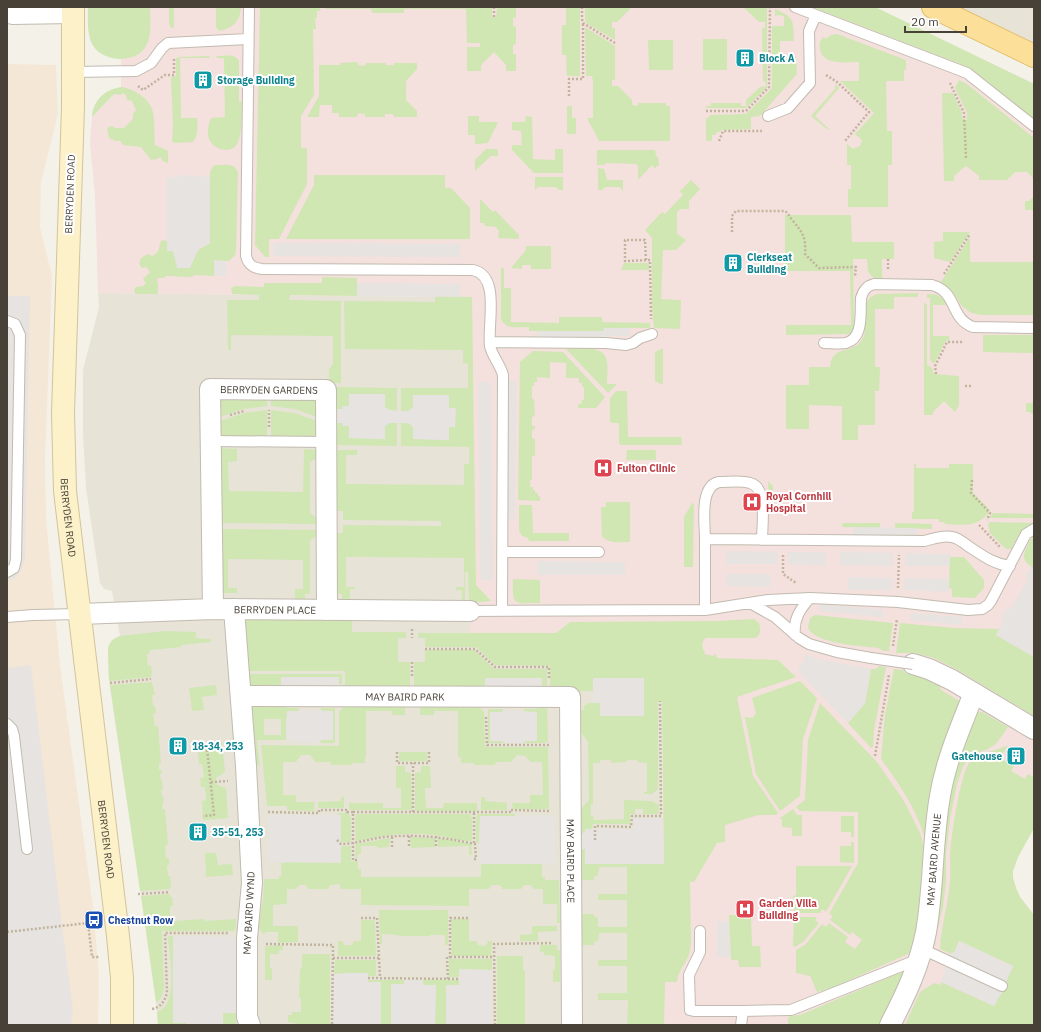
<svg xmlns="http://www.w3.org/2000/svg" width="1041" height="1032" font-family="'IBM Plex Sans',sans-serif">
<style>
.residential{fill:#e8e3d7}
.commercial{fill:#f5e7d5}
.medical{fill:#f4e0dd}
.green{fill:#d0e7b3;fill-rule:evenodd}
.parking{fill:#e6e3e0}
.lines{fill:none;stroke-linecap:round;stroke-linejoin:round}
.lane-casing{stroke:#c2bbaf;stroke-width:12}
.street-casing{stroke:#c2bbaf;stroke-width:22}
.secondary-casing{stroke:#d3c499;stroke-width:24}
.primary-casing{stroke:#e1bd6a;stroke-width:24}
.path{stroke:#c1b49d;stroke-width:2.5;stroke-dasharray:2 2;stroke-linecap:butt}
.lane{stroke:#fff;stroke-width:10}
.street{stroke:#fff;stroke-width:20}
.secondary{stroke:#fdf1ca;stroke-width:22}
.primary{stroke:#fce09a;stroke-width:22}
.lane-bridge-casing{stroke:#c2bbaf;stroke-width:12;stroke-linecap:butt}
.lane-bridge{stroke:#fff;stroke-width:10}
.labels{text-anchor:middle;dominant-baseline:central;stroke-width:4;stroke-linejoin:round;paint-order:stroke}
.culture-label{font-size:10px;font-weight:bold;fill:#0d838f;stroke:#fff;text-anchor:start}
.street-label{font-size:10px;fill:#484137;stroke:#fff}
.health-label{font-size:10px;font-weight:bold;fill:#be3a42;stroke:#fff;text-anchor:start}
.transit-label{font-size:10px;font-weight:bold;fill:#164399;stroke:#fff;text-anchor:start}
</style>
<rect width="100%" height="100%" fill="#f4f1e9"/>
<path class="residential" d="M 933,7 L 1034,7 L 1034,56 Z
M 98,293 L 468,297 L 470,633 L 556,633 L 662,697 L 664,1025 L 158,1025 L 155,988 L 109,681 L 108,650 L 109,645 L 115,638 L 120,636 L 112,591 L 104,589 L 100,583 L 86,488 L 83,434 L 83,370 L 99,307 Z"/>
<path class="commercial" d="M 7,64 L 56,65 L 58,114 L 41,182 L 40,228 L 52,275 L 45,459 L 46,520 L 60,665 L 92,900 L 99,973 L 98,1025 L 7,1025 Z"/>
<path class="medical" d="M 88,7 L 875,7 L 1034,84 L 1034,828 L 1018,857 L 1013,871 L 1013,878 L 1016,888 L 1020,897 L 1034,915 L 1034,1025 L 664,1025 L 662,697 L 570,622 L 556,633 L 470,633 L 467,297 L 98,293 L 95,195 L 90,143 L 92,117 L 121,87 L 121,59 L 88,30 Z"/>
<path class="green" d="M 88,7 L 150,7 C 150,19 152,33 147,44 C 138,65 102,63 92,44 C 87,33 88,19 88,7 Z
M 169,7 L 174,7 L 174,28 L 171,28 L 169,23 Z
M 216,7 L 241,7 C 240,22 233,28 219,31 L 216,27 Z
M 260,7 L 320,7 L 320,11 L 317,11 L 317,18 L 315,18 L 316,29 L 313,29 L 314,95 L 301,116 L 301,148 L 307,148 L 307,184 L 279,239 L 269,239 L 269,257 L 265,257 L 255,245 Z
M 325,7 L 492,7 L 492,17 L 496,17 L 497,7 L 516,7 L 516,17 L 513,18 L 513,26 L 516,27 L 516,44 L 513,45 L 513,54 L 516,54 L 516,71 L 506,71 L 506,65 L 494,52 L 481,65 L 481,71 L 467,71 L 467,47 L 480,47 L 480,43 L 467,43 L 466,9 L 404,9 L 404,13 L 372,13 L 371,9 L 325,9 Z
M 566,7 L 580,7 L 580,76 L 567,76 L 566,55 L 562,55 L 562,25 L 566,25 Z
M 585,7 L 631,7 L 631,8 L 617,22 L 612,22 L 612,28 L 615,28 L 615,40 L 586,23 L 585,19 Z
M 743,7 L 767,7 L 767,87 L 746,108 L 706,108 L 706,106 L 711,106 L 711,103 L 741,103 L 741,106 L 746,106 L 746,100 L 760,87 L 766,86 L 765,81 L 763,81 L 762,28 L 765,28 L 765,22 L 759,22 Z
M 812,7 L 875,7 L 1034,84 L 1034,120 L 975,72 L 963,65 Z
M 775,9 C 795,18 793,20 794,41 L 780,41 L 780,55 L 796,56 L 797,74 L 761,115 L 759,116 L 751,117 L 751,129 L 721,130 L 721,131 L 716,133 L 716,135 L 712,135 L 712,141 L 706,141 L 706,119 L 711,115 L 746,114 L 772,88 L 772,26 L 784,26 L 784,16 L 777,15 L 775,17 Z
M 585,27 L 615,46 L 615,80 L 612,80 L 612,86 L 618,86 L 632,100 L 632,105 L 638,106 L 638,103 L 666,103 L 666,106 L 670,106 L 670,141 L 599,141 L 587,118 L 593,118 L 593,82 L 592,76 L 586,76 Z
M 837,34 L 906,60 L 906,70 L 904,70 L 904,81 L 886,81 L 887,131 L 892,131 L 892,165 L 888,165 L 888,207 L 848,207 L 848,189 L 851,189 L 851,165 L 847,165 L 847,144 L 853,149 L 860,146 L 862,140 L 855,134 L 874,113 L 840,81 L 859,81 L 859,62 C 847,62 823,66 820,49 C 819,44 820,41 823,37 L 826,39 L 831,35 Z
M 703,39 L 727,39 L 727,70 L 703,70 Z
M 648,40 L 673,40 L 673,70 L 649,70 Z
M 209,56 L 210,58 L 180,58 L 181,118 L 197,118 C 198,126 198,136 193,142 L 174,143 L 172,141 L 173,127 L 171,77 L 176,76 L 176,58 L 179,57 Z
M 217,56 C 225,56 235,53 239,61 L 239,101 L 242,102 C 241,114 243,130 238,142 C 233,155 214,151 209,139 C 207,133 208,124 211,118 L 225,117 L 224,58 L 216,58 Z
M 358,62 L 358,65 L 365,66 L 366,63 L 386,63 L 386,65 L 394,65 L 394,63 L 417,63 L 417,69 L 406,81 L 406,100 L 417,111 L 417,117 L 394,117 L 393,114 L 385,114 L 385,117 L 365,117 L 365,114 L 358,113 L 357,117 L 339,117 L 339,113 L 332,113 L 332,105 L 320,105 L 319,117 L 307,117 L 319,96 L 319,65 L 340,65 L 340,63 Z
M 959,80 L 967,84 L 1034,138 L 1034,179 L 1027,172 L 1015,172 L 1007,180 L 979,180 L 979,176 L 966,166 L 954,176 L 954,181 L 944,181 L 942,93 L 953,93 L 962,113 L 962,118 L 967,120 L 967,113 L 955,88 Z
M 835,84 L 839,88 L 815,116 L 829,129 L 828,130 L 811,116 L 835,89 Z
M 123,87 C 135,90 151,99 153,113 C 155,123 154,134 155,145 L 168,151 L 168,163 L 163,161 L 160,157 L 157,159 L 151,160 L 141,147 L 123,145 L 120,141 L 115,141 L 109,138 L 107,128 L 111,126 L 116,128 L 124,128 L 133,119 L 133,114 L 136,110 L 132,101 L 127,100 L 126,95 L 122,93 L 121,95 L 114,94 L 92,117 C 93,100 106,88 123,87 Z
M 567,106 L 572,106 L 572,118 L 576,118 L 576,134 L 567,134 Z
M 468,116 L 479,116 L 479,122 L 498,122 L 488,143 L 475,144 L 475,135 L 468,135 Z
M 526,116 L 532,117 L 533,159 L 555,160 L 555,149 L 563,149 L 563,173 L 534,173 L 512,150 L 512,145 L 522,145 L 521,131 L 512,130 L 512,122 L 525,122 Z
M 486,149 L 495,149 L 498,150 L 498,156 L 491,156 L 475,171 L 475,160 Z
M 597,150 L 655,150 L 656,156 L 658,157 L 659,165 L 655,168 L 652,165 L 638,180 L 638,166 L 636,164 L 606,163 L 604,165 L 597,165 Z
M 216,165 C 225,165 235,162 238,173 L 236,250 L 235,255 L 229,261 L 214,261 L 214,276 L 194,275 L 192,277 L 166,276 L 164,278 L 158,278 L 157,280 L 158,283 L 158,294 L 135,294 L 134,290 L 136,287 L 143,286 L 146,283 L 143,279 L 150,272 L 146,267 L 142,268 L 139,264 L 141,258 L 148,254 L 152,256 C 162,251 157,248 162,240 L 167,241 L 167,251 L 173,251 L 190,267 L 198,250 L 210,243 L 210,172 L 213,166 Z
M 598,168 L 604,169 L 607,180 L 623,180 L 623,191 L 620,187 L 605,187 L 602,190 L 598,190 Z
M 314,175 L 445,175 L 445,188 L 451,188 L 470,208 L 470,239 L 286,239 L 314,185 Z
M 535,177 L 563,177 L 563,190 L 559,190 L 556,187 L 538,187 L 535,190 Z
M 691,180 L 700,189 L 689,201 L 689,209 L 680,209 L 677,212 L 677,234 L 686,240 L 676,250 L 663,250 L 661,299 L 681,300 L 680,329 L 654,328 L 652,309 L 652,238 L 645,230 L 662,212 L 665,214 L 683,195 L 680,191 Z
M 1034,196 L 1034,210 L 1025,210 L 1025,201 L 1029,201 Z
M 480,199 L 493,212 L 495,210 L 519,235 L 519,239 L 498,238 L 499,231 L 496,227 L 485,226 L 484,223 L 480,223 Z
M 785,215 L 851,215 L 852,242 L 894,242 L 894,259 L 882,259 L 882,280 L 874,278 L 868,272 L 867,259 L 853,259 L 854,329 L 849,334 L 786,335 L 786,325 L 851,325 L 850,271 L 785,271 Z
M 943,232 L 970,232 L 950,262 L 934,258 L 934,242 L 943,241 Z
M 970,237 L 970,262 L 1034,262 L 1034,315 L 981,315 L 971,313 L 962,306 L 952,291 L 941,282 Z
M 526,246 L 551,246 L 551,269 L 531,269 L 531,265 L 522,265 L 522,269 L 511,268 L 526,250 Z
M 624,263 L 649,263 L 649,270 L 621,270 Z
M 501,267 L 504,269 L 504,288 L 511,288 L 511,322 L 559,323 L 559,317 L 602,317 L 602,322 L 650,323 L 650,328 L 604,328 L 604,331 L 529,331 L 529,327 C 518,327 506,330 501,319 Z
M 322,277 L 357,278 L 357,296 L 290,295 L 289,300 L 341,301 L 341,383 L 329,383 L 329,369 L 331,368 L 331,365 L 333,365 L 333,336 L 231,335 L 231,350 L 228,350 L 227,300 L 259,300 L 259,295 L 232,294 L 232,292 L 231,288 L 236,286 L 262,287 L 264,286 L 264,283 L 322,283 Z
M 918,293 L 918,297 L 894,297 L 894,309 L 875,309 L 875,367 L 880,367 L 879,391 L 875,391 L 875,425 L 858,425 L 858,440 L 842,440 L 842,406 L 809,405 L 809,429 L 786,429 L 786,385 L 809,385 L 809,367 L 830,367 C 832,343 854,356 863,338 C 869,325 858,299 877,294 Z
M 927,294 C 938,294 942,296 948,305 L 933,305 L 933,336 L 949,336 L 949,340 L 945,342 L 934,364 L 930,360 L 930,298 L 927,298 Z
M 435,296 L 472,297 L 476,585 L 491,601 L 469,603 L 468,572 L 465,572 L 465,603 L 462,603 L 462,590 L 456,590 L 456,587 L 464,587 L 464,558 L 362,557 L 346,557 L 346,587 L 355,587 L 355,589 L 350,589 L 350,602 L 342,601 L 342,594 L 336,594 L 336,533 L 343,533 L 343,525 L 441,526 L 441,521 L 343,520 L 343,511 L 335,511 L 335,450 L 357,450 L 357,455 L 346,455 L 346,484 L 464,485 L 464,464 L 469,464 L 469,447 L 401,446 L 401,423 L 408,423 L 413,427 L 413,439 L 449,440 L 449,395 L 413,395 L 413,407 L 409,411 L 401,411 L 401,388 L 468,388 L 468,364 L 463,363 L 463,350 L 345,349 L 344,301 L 435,302 Z
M 924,303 L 927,304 L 927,365 L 932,368 L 934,374 L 959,376 L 959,406 L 955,412 L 944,401 L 933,412 L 933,415 L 924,415 Z
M 983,335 L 1034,335 L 1034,353 L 983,352 Z
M 663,348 L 663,385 L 655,381 L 655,352 Z
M 566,349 C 579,349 605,344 607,362 C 608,369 607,377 607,384 L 617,384 L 608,393 Z
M 533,351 L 563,352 L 605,397 L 596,408 L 578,408 L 578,404 L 581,404 L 582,400 L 584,400 L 584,387 L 582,387 L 582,383 L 579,383 L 579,378 L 566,378 L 566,363 L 550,362 L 550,378 L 537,377 L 537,382 L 534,382 L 534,386 L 532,386 L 532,399 L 534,399 L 535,416 L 532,417 L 532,426 L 535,426 L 535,429 L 532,430 L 532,438 L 535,439 L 535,456 L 532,456 L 532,480 L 530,480 L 530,487 L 533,487 L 533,490 L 535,490 L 535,493 L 538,493 L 538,496 L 540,497 L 540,501 L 518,500 L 520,362 Z
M 335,387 L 397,388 L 397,411 L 390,410 L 385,407 L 385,394 L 349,394 L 349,406 L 343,409 L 336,409 Z
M 616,391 L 627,391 L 628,437 L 681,437 L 682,445 L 621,445 L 619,443 L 619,423 L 612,423 L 610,421 L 610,398 Z
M 222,397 L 267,397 L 267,406 L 243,409 L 220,417 L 220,400 Z
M 271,397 L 318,399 L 317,417 L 295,409 L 271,406 Z
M 1026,403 L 1034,403 L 1034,415 L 1030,412 L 1026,412 Z
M 267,410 L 267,436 L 223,436 L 221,434 L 220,421 L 244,413 Z
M 271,410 L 294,413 L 318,421 L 317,434 L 315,436 L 271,436 Z
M 336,423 L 343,423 L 349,426 L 349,438 L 385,439 L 385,426 L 389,423 L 397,423 L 397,446 L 335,445 Z
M 220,448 L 237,449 L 237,461 L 228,462 L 229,491 L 303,492 L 304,449 L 317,450 L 317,458 L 310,462 L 310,513 L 317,518 L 317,524 L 220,523 Z
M 627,450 L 655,450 L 656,452 L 656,460 L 626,460 Z
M 914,464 L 916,464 L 916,468 L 949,468 L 949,464 L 973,464 L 973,493 L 990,510 C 980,528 962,525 945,524 L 944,522 L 939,522 L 939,519 L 912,519 L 912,512 L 914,512 Z
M 768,481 L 773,486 L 773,513 L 769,513 Z
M 606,502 L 630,502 L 630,542 C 620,542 608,544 602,536 L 601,507 L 606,507 Z
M 692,503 L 694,504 L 693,567 L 684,567 L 684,517 Z
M 519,505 L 532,505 L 533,533 L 569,533 L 569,541 L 529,541 L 528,538 L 522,536 L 519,530 Z
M 993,513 L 1034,514 L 1034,518 L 989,518 Z
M 990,522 L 1034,523 L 1034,524 C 1021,528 1017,537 1011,549 L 1006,549 L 990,533 L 988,524 Z
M 843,523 L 880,523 L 880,528 L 842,527 Z
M 895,523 L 932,524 L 932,529 L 895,528 Z
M 220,529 L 317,530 L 317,536 L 310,540 L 310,594 L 305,594 L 305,601 L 295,600 L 295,589 L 303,589 L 303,560 L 228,559 L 228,588 L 237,588 L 237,593 L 220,593 Z
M 1034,536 L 1034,568 C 1024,563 1021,557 1027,547 C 1029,543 1030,539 1034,536 Z
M 950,557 L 964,557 L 984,580 L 984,588 L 975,598 L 952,597 L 952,589 L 949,588 Z
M 513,579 L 540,580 L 540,603 C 514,603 512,607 513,579 Z
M 815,615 L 893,623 L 889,651 L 884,651 L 878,648 C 862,646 815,644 808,628 L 810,618 Z
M 245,618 L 352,620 L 352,632 L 406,632 L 406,638 L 398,638 L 398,662 L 410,662 L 410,690 L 339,690 L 339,686 L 345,686 L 345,671 L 246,671 Z
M 754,619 L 759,623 C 761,629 761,634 756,638 L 704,638 L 705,640 L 703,641 C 702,646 702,649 705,652 L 704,654 L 713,656 L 716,654 L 717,658 L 778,660 L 796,677 L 737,697 L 753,776 L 778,813 L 776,815 L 759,815 L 725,825 L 725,842 L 717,843 L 694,882 L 690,882 L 691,941 C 691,946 690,952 688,957 C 684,966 678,971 677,982 L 665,982 L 664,1025 L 627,1025 L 628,1000 L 598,1000 L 598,993 L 627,993 L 627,966 L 598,966 L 598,960 L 627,960 L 627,933 L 599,933 L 598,941 L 594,942 L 594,945 L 581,945 L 580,914 L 594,914 L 594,917 L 597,917 L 598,919 L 598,927 L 627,927 L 627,900 L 598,900 L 598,894 L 627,894 L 627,867 L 599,867 L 598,875 L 594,877 L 594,880 L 581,880 L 581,849 L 585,849 L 585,864 L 664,864 L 662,701 L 658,701 L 658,789 L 652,794 L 644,794 L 644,792 L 647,792 L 647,763 L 638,762 L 637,760 L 627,760 L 627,762 L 611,763 L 611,760 L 600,760 L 600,763 L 593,763 L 593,804 L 591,804 L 591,816 L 593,816 L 594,820 L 624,819 L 624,800 L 652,801 L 659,805 L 658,814 L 643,814 L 643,809 L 635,809 L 635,814 L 630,814 L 630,824 L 593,824 L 592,829 L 585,829 L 585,833 L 581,833 L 580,810 L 589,800 L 588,742 L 580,731 L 580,710 L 584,710 L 584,706 L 588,703 L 600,703 L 600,716 L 643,716 L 643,678 L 593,678 L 593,691 L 550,691 L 550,666 L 495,665 L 476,647 L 425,647 L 425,638 L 418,638 L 418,633 L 556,633 L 570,622 L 716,621 Z
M 900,623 L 954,628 L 999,629 L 996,635 L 1034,657 L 1034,716 L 956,669 L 934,658 L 915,653 L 896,653 Z
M 165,631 L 196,632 L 196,638 L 211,639 L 211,642 L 181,645 L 181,647 L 150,650 L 150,653 L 147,654 L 148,666 L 151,665 L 152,674 L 151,675 L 151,677 L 109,681 L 108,650 L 109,645 L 112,640 L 120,636 Z
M 425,650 L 474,650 L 494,669 L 547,669 L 547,691 L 542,691 L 542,678 L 485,678 L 485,691 L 414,691 L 414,662 L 425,662 Z
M 879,666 L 886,667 L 874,730 L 873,747 L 871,748 L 848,723 L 865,703 L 871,669 L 876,669 Z
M 894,669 L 903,670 L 906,673 L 918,676 L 940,686 L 941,690 L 961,702 L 927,845 C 918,812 901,786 881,759 L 885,715 Z
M 246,674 L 342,674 L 342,684 L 339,684 L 339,677 L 281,677 L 281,690 L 251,690 Z
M 800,681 L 817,698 L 803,739 L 800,796 L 780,811 L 756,774 L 745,717 L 748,717 L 748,718 L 754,717 L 754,715 L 756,714 L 752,698 Z
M 152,682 L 152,685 L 153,685 L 155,695 L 152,695 L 153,706 L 155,706 L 156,713 L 153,714 L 155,726 L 158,726 L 161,763 L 159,763 L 159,770 L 161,770 L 162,773 L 160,774 L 161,781 L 162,781 L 163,790 L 161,790 L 162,797 L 164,797 L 162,809 L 165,809 L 168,845 L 165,845 L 166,858 L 169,858 L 169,865 L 167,866 L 168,876 L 170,876 L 171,886 L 170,887 L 170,889 L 140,891 L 110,685 Z
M 216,685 L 217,695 L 202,697 L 204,710 L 192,711 L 189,688 Z
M 251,702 L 282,703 L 287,708 L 299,708 L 299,711 L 286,719 L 286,740 L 257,740 L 260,767 L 252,760 ZM 264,719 L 281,719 L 281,735 L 264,735 Z
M 348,702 L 475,703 L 484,712 L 485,747 L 548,747 L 549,809 L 513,809 L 512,803 L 530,803 L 530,795 L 543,795 L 542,762 L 531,762 L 525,756 L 517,755 L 511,762 L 496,762 L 495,765 L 474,765 L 474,763 L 461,763 L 461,757 L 458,757 L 458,711 L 434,711 L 434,715 L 420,715 L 420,706 L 405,706 L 405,715 L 392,715 L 392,711 L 366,711 L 366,757 L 365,757 L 365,763 L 352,763 L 352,765 L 331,765 L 331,762 L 315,762 L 310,755 L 301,755 L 296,762 L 283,762 L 283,795 L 296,795 L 296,802 L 315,802 L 314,811 L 287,810 L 287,806 L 267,806 L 261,745 L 339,746 L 339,712 Z
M 541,703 L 547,703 L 548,741 L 546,743 L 524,743 L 524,741 L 537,741 L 537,712 L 524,712 L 524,709 L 537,709 Z
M 820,703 L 877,762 L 904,801 L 920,833 L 926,854 L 923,908 L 910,953 L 834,987 L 817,992 L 810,976 L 796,973 L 796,950 L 805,945 L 822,924 L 826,927 L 829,923 L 848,937 L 845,942 L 855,949 L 862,940 L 852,932 L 850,935 L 830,920 L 833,916 L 829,914 L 858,863 L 858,812 L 800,811 L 796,807 L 805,800 L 808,740 Z
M 321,708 L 335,708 L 335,743 L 320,743 L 320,740 L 333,740 L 333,711 L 321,711 Z
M 488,709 L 503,709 L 503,712 L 490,712 L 490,741 L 503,741 L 503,743 L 488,743 Z
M 978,712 L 982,712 L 1008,727 L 996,744 L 988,749 L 970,756 L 963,767 L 957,784 L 950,819 L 946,854 L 946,880 L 943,907 L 936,936 L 935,946 L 933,945 L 941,842 L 955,763 L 976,714 Z
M 222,742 L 225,772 L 216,778 L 217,785 L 226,788 L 228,818 L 203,820 L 202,801 L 206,800 L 205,787 L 201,787 L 200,778 L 204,777 L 202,764 L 199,764 L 197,745 Z
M 1008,745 L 1000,758 L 1014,766 L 1011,771 L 1025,779 L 1028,774 L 1033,777 L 1034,775 L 1034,828 L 1018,857 L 1013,871 L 1013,878 L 1016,888 L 1020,897 L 1034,915 L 1034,1025 L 905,1025 L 920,992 L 934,983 L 940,985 L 941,982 L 994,1006 L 1013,966 L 959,941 L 954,953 L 952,953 L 951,954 L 940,949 C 941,926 948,905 950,882 C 951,873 950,864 950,855 C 951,837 960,776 969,763 C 976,753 997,751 1008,745 Z
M 399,752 L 427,752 L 427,761 L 399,761 Z
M 396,766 L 405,766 L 405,772 L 411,773 L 412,810 L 349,810 L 349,803 L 383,803 L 383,808 L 401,808 L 401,788 L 396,788 Z
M 421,766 L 430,766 L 431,788 L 425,788 L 426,808 L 443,808 L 444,803 L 477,803 L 477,811 L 415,811 L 415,773 L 421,772 Z
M 341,797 L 344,797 L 344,808 L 318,808 L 318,802 L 341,801 Z
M 481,797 L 485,797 L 486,801 L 507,803 L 507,810 L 481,810 Z
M 793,809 L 797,815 L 802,815 L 802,836 L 792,836 L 792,828 L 782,827 L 782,819 L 779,819 Z
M 338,813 L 349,813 L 349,816 L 351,817 L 351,842 L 341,842 L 341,815 L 338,815 Z
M 356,814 L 471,814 L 471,817 L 472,818 L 472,841 C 462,842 445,836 433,835 C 407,832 380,835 356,842 L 355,817 L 356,817 Z
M 477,814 L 515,814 L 515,816 L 480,816 L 479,843 L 476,842 L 476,818 L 477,817 Z
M 841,816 L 854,816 L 854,837 L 851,837 L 851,832 L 841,832 Z
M 410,837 L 435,838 L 435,847 L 411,848 Z
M 390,838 L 389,847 L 378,848 L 377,846 L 361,846 L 361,854 L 358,854 L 357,858 L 355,858 L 356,844 Z
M 438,838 L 471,844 L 472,855 L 469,855 L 469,846 L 438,847 Z
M 851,842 L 854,842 L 854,863 L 840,862 L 840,846 L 851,846 Z
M 341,846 L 351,846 L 351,861 L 358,861 L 358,869 L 361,869 L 361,877 L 481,877 L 481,864 L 542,864 L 542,877 L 545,877 L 545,880 L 559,880 L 560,923 L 557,923 L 557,904 L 543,904 L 543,889 L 534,889 L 531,885 L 524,885 L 521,889 L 502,889 L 502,887 L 499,885 L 491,885 L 489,889 L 469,889 L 469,906 L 361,905 L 361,889 L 341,889 L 339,884 L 330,885 L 328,889 L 308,889 L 306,885 L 299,885 L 296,889 L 287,889 L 287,904 L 273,905 L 273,926 L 298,926 L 298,942 L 278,943 L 278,932 L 265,932 L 265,934 L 263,934 L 259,928 L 259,922 L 263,899 L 264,879 L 279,879 L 279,876 L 282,875 L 281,863 L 290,862 Z
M 205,853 L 216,853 L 218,865 L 232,864 L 233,875 L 206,877 Z
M 796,866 L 852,866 L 826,912 L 822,909 L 820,913 L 794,913 L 793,896 L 796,895 Z
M 170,894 L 170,897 L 172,897 L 173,906 L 170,906 L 170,918 L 174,918 L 174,921 L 204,919 L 205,921 L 236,919 L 236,929 L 233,931 L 162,931 L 164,989 L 161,998 L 156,1003 L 141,896 Z
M 379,910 L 448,910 L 448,945 L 445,945 L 445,935 L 430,935 L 430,936 L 399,936 L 398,935 L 382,934 L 382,944 L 380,944 Z
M 729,915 L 751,915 L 752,946 L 760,946 L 761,967 L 739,967 L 738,960 L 731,960 Z
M 794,917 L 817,917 L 815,920 L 819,923 L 803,942 L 795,947 L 793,946 Z
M 453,919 L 469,919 L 469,941 L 476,941 L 478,945 L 486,946 L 488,941 L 492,941 L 491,956 L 452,956 L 451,920 Z
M 361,920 L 374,920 L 374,921 L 375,922 L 376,956 L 338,956 L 338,941 L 342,941 L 344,945 L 352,945 L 354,941 L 361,941 Z
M 532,926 L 557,926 L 557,931 L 538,932 L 538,941 L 520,941 L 520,935 L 532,934 Z
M 168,936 L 173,936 L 173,1023 L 186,1023 L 186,1025 L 158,1025 L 157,1012 C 180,1004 169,955 168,936 Z
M 283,945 L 283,950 L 279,950 L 279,954 L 270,954 L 270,968 L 272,968 L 272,980 L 265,980 L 265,946 Z
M 540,945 L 557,945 L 557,949 L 560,951 L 560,982 L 553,982 L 553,970 L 555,970 L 555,956 L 544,955 L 544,952 L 540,952 Z
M 302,954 L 330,954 L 330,1025 L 304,1025 L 288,1022 L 288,1015 L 292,1015 L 292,1012 L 301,1012 L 301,998 L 299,998 L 300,969 L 302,968 Z
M 497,956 L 523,956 L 523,970 L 525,970 L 525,1025 L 497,1025 Z
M 449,959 L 492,959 L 492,970 L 459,969 L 459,977 L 449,977 Z
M 335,960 L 376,960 L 376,976 L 368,976 L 368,974 L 334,974 Z
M 902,972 L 904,973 L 881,1025 L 788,1025 L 788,1019 L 790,1016 L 800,1015 Z
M 368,980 L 404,980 L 404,984 L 391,984 L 391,1025 L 381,1025 L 381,982 L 368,982 Z
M 423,980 L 459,980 L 459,985 L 446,985 L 446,1025 L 435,1025 L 436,985 L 423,985 Z
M 223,1013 L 236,1013 L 236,1025 L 223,1025 Z"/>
<path class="parking" d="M 180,175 L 210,177 L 210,243 L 198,250 L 190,268 L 177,268 L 173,251 L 167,251 L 167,177 L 180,177 Z
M 273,243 L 460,244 L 460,257 L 273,256 Z
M 214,260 L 226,261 L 226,276 L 214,276 Z
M 357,283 L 460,284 L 460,297 L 357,296 Z
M 7,296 L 30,296 L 25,560 L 21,570 L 16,577 L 7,582 Z
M 604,328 L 630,328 L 630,336 L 604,336 L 603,339 L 537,338 L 537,331 L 603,331 Z
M 508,381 L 516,381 L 515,519 L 508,519 Z
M 478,382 L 491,382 L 493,580 L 480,580 Z
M 349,394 L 385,394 L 385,407 L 390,410 L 397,411 L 408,411 L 413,407 L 413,395 L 449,395 L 449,408 L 456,408 L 455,427 L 449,427 L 449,440 L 413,439 L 413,427 L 408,423 L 390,423 L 385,426 L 385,439 L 349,438 L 349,426 L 343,426 L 342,423 L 336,423 L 336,409 L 342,409 L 343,406 L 349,406 Z
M 853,527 L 916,528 L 916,535 L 853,535 Z
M 726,551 L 778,552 L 778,564 L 726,564 Z
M 788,552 L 826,552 L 826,565 L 788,564 Z
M 840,552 L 893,553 L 893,566 L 840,565 Z
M 905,553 L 950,554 L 950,566 L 905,566 Z
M 537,561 L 625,562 L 625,575 L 537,575 Z
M 1031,567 L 1034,568 L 1034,657 L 996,635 L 1003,622 L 1003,620 L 1001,619 L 1007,609 L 1010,610 L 1028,580 L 1028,578 L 1025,577 Z
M 726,574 L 770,574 L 770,587 L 726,586 Z
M 848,577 L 893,578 L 892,590 L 848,590 Z
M 905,578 L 949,579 L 949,592 L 904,590 Z
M 819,604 L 883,610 L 883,617 L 819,611 Z
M 911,613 L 962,617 L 961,625 L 910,620 Z
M 806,654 L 816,659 L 871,669 L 865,703 L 848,723 L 798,671 Z
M 31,665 L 62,926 L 73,1010 L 71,1025 L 7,1025 L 7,668 Z
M 281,677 L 339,677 L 339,690 L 281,690 Z
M 485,678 L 542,678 L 542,691 L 485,691 Z
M 593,678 L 644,678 L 644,716 L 600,716 L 600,703 L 593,703 Z
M 299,710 L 333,711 L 333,740 L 321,740 L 320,743 L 299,742 L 299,740 L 286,740 L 287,711 L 299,711 Z
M 503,710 L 537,712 L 537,741 L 525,741 L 524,743 L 503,743 L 503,741 L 490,741 L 490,712 L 502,712 Z
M 269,815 L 341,815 L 341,863 L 268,862 Z
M 480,816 L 555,816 L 555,864 L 479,864 Z
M 634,818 L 663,818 L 664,864 L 585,864 L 585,849 L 582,849 L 582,833 L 585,832 L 585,829 L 634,829 Z
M 717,921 L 729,921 L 730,957 L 717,957 Z
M 173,936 L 235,937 L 236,1013 L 223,1013 L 223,1025 L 186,1025 L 186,1023 L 173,1023 Z
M 959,941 L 1013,966 L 1001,995 L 1000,995 L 994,1006 L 941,982 L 946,971 L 944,970 L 951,954 L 952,952 L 954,953 Z
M 459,969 L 492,970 L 492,1025 L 446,1025 L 446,985 L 459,985 Z
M 347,973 L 368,973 L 368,982 L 381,982 L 381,1025 L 334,1025 L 334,974 Z
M 404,980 L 423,980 L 423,985 L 436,985 L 435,1025 L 391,1025 L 391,984 L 404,984 Z"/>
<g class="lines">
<g class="lane-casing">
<path id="lane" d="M 249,7 L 246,256 C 248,265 253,268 262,269 L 473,270 C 501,276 487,325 490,346 C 492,356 500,364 503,375 L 502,611
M 795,7 L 967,73 L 1034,126
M 73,72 L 136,71 L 151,63 L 162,48 L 168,43 L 248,39
M 768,116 L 788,108 L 810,83 L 809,31 L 816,15
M 7,321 L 15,324 L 20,335 L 16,559 L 14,568 L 7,572
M 490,342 L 606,343 L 626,345 L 633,343 L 640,338 L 652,334
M 824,343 C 831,343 839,344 846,343 C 864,338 860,313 861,298 C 863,291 866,286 874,284 L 932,285 C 958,292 949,318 973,327 L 1034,328
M 211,441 L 327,442
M 705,539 C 705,524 699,486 719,482 C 729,482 741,480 750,483 C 768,487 762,525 762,540
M 502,552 L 599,552
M 750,603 L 775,617 L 799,638 L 809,644 L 837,652 L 871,658
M 705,610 L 705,539 L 924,541 C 933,539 942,535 952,537 C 958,538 963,542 968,546 C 982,555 993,564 1010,566
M 470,611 L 705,610 L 768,600 L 810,598
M 7,617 L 33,615 L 80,614
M 795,635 C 793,620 800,609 810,598 L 898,602 L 968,610 L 982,609 L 988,605 L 991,601 L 1026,534 L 1034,529
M 7,724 L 12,729 L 14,736 L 27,849
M 700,931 L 700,952 L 689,975 L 690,1010 L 694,1011 L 743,1011
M 922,949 L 1002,986
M 741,1025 L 743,1011 L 791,1010 L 919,959"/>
</g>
<g class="street-casing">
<g id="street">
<path d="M 12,14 L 73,13"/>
<path id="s1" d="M 213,609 L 210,389 L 326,390 L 327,610"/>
<path d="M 234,609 L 246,766 L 252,883 L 247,938 L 247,1017 L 250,1025"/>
<path id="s2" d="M 80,614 L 213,609 L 470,611"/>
<path d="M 913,664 L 929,669 L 952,680 L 1034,729"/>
<path id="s3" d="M 241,697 L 251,696 L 570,697 L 572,1025"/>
<path id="s4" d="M 890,1025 C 906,994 919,967 926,932 C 934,887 932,841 940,796 C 946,760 961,726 974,693"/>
</g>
</g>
<g class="secondary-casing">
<g id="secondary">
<path id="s5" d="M 73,7 L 73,107 L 63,413 L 65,491 L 118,936 L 122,978 L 122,1025"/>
</g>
</g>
<g class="primary-casing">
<path id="primary" d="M 933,7 L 1034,56"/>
</g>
<path class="path" d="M 582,7 L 582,19 L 583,23 L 615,43
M 494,17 L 494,7
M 826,75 L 837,82 L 869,112 L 845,141
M 950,83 L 964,113 L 966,159
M 138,86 L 143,90 L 165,75 L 174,75 L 174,59
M 569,96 L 569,79 L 583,79 L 583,23
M 706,111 L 746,111 L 769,87 L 770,7
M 719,141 L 723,131 L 762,131
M 732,232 L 732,216 L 736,211 L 785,211 C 789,214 790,218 793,221 C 803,233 806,237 805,254 L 819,268 L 856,267 L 855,274 L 857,277
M 888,259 L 888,269
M 646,260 L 645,240 L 625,240 L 625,261 L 650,260 L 651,319
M 944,274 L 970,234
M 936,374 L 935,366 L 947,342 L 963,342
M 965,386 L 971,386
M 230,415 L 244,411
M 269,427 L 269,410
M 972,480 L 971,493 L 990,513 L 987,520
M 979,525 L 1000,547
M 783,555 L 783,574 L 796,583
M 898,588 L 899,555
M 412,629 L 412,638
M 893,646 L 897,619
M 425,649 L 475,649 L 495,667 L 549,667 L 549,678
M 412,662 L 412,678
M 110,683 L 151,679
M 486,717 L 487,745 L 550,745
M 197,749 L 207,748 L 214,815 L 203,816
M 397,752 L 397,763 L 429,763 L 429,752
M 875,756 L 889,675
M 211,782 L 228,781
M 268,812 L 315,813 L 319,813 L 319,810 L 347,810 L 347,812 L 353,812 L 353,860 L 358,860
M 353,812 L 510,812 L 510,810 L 550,811
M 413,812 L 413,763
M 474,813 L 474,844
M 409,836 L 409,847
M 436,836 L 436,847
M 337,840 L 341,844 C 355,844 369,839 384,837 C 418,834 442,837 475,844 L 476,859 L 472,859
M 595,840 L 595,826 L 631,827 L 632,816 L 661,816 L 660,701
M 392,847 L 392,837
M 138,894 L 170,892
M 361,918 L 377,918 L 380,978
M 7,932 L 88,923 L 92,957 L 99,957
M 266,944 L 333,945 L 332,1025
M 450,957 L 494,957
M 333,958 L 379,958
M 368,978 L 459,979
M 448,979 L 447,957 L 450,957 L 450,918 L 469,918
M 152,1009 C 161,1007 164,1002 167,993 L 165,933 L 229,933
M 495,1025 L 494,944 L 553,943"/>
<use href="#lane" class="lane"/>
<use href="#street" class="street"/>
<use href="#secondary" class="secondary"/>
<use href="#primary" class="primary"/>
<g class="lane-bridge-casing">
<path id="lane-bridge" d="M 871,658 L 913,664"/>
</g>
<use href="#lane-bridge" class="lane-bridge"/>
</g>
<defs>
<g id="building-square" transform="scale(1)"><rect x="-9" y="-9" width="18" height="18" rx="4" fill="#0f9aa8" stroke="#fff"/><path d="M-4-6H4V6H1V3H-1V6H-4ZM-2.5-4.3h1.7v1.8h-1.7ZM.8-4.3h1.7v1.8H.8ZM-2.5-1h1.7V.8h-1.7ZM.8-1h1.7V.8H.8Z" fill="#fff"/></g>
<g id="hospital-square" transform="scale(1)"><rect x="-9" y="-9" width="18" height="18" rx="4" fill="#e0444e" stroke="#fff"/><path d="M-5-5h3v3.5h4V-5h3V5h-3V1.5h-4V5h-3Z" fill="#fff"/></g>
<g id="bus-square" transform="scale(1)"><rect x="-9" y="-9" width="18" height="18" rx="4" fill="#1a4fb4" stroke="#fff"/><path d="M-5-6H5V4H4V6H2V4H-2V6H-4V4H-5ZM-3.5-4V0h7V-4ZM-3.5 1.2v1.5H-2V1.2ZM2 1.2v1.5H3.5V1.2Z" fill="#fff"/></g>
</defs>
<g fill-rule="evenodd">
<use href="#building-square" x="745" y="58"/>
<use href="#building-square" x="203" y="80"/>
<use href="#building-square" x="733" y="263"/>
<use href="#hospital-square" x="603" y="468"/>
<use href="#hospital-square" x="752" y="502"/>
<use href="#building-square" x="178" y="746"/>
<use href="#building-square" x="1016" y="756"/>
<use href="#building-square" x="198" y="832"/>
<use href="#hospital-square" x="745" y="909"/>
<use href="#bus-square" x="94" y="920"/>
</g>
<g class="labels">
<g class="culture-label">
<text x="759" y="58">Block A</text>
<text x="217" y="80">Storage Building</text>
<text x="747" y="257">Clerkseat<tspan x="747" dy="12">Building</tspan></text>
<text x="192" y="746">18-34, 253</text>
<text x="1002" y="756" text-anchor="end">Gatehouse</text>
<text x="212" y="832">35-51, 253</text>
</g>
<g class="street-label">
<text transform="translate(70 194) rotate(-88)">BERRYDEN ROAD</text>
<text stroke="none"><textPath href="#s1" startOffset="279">BERRYDEN GARDENS</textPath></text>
<text stroke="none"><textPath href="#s5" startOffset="511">BERRYDEN ROAD</textPath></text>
<text stroke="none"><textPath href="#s2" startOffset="195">BERRYDEN PLACE</textPath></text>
<text stroke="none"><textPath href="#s3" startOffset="164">MAY BAIRD PARK</textPath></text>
<text stroke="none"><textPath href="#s5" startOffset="835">BERRYDEN ROAD</textPath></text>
<text stroke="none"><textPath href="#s4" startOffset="173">MAY BAIRD AVENUE</textPath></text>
<text stroke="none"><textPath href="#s3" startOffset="493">MAY BAIRD PLACE</textPath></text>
<text transform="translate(249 913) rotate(-87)">MAY BAIRD WYND</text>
</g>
<g class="health-label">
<text x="617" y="468">Fulton Clinic</text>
<text x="766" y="496">Royal Cornhill<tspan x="766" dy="12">Hospital</tspan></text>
<text x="759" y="903">Garden Villa<tspan x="759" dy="12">Building</tspan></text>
</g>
<g class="transit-label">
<text x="108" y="920">Chestnut Row</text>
</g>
</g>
<rect width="1041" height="1032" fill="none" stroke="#484137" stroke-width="16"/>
<path d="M905 26v6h61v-6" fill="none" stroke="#484137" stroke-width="2"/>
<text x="911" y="26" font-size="12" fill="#484137" stroke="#ffffff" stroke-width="3" paint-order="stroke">20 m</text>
</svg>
